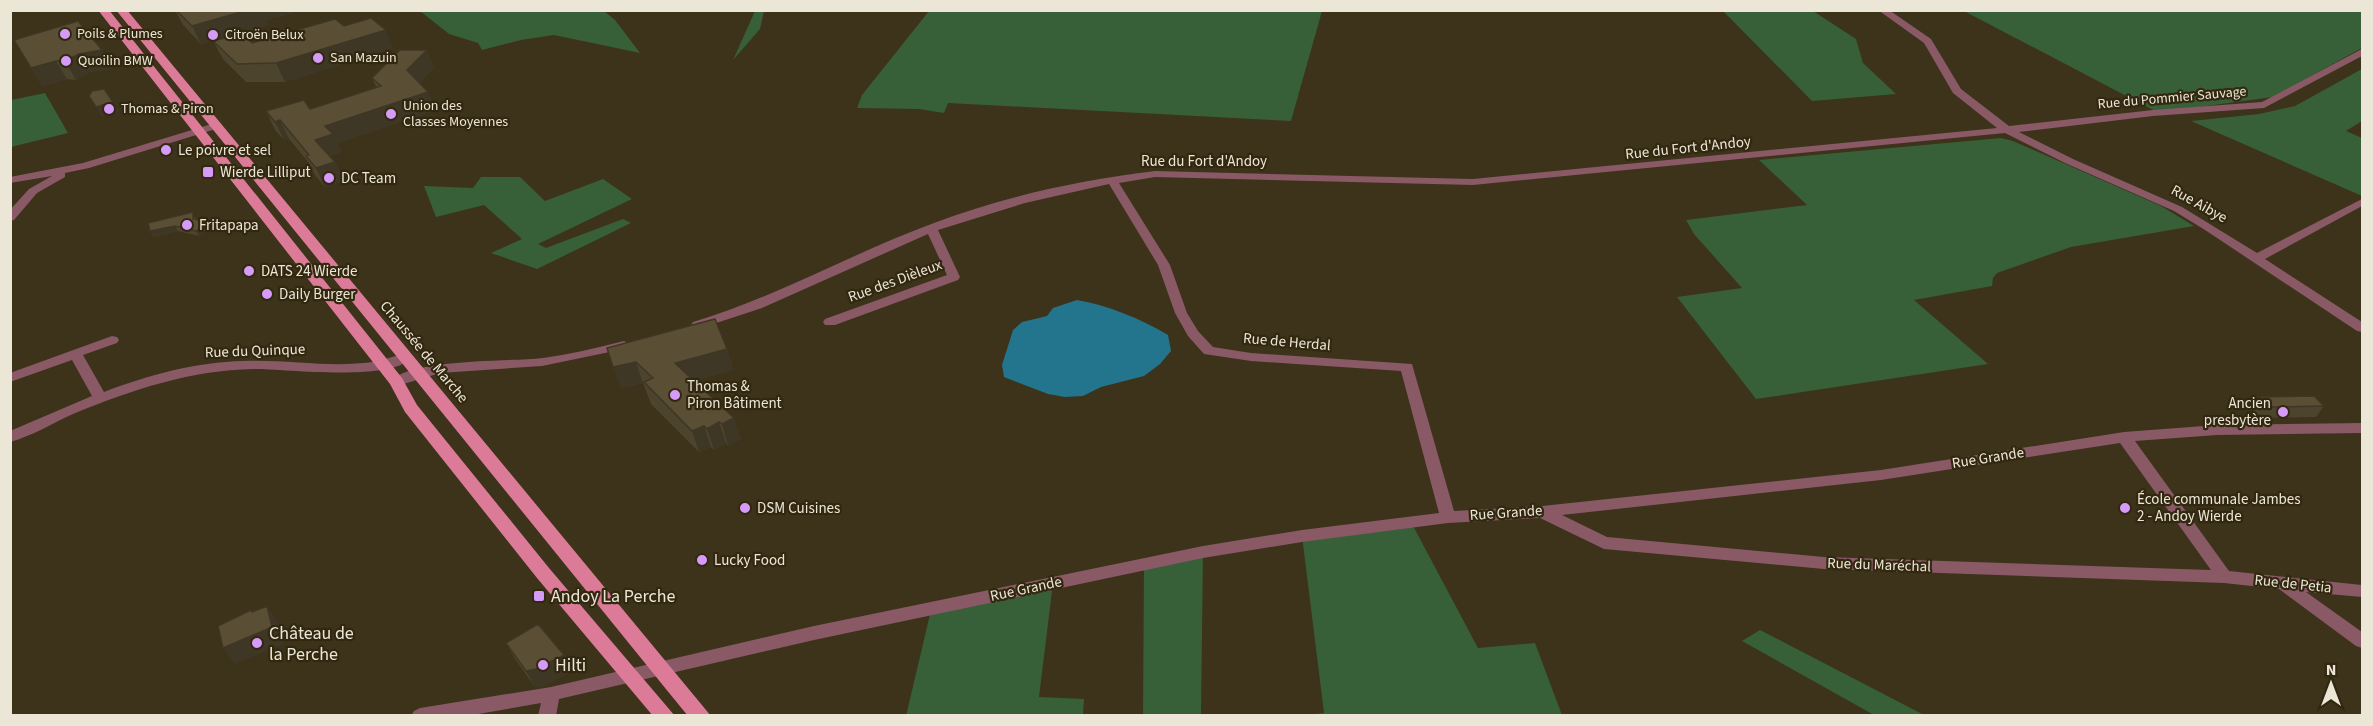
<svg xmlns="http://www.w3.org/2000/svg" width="2373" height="726" font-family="'Source Sans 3',sans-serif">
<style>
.green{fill:#375f38}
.water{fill:#23748d}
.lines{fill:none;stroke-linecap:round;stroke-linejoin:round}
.street{fill:#895966;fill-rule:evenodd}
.primary{fill:#dc7b98;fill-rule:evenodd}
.wall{fill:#4d442e}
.shaded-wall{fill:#3f3725}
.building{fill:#5a4f35;stroke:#3f3725;stroke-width:1.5}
.poi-dot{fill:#d69bf9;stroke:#322810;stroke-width:2}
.labels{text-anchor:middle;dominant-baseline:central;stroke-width:4.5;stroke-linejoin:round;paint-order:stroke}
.far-poi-label{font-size:14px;fill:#ece6d7;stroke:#322810;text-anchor:start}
.far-street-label{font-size:14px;fill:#ece6d7;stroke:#322810}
.street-label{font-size:15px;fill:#ece6d7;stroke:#322810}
.poi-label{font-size:15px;fill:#ece6d7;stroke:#322810;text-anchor:start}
.near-poi-label{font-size:18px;fill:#ece6d7;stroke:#322810;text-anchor:start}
</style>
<rect width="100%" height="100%" fill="#3d321a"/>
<path class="green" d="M 420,11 L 604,11 L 615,20 L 640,53 L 554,35 L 521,40 L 482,50 L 478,43 L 449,34 Z
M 755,11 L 764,11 L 760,29 L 733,60 Z
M 929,11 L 929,10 L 1322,11 L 1291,121 L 948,103 L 944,113 L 919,109 L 857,108 L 862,95 Z
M 1723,11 L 1813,11 L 1856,39 L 1863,63 L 1896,94 L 1812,101 Z
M 1964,11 L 2362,11 L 2362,48 L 2273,97 L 2169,111 L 2153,110 Z
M 2362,69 L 2362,121 L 2346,131 L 2362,138 L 2362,196 L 2191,121 L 2259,114 L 2295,106 Z
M 45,93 L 68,133 L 11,147 L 11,100 Z
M 2001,138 L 2013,141 L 2161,206 L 2194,226 L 2071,247 L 1997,273 L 1993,278 L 1992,286 L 1914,300 L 1988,364 L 1756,399 L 1677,297 L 1742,288 L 1694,234 L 1686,220 L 1807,205 L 1759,160 Z
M 481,177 L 520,177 L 545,201 L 603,179 L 632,199 L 538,244 L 546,248 L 623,219 L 631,223 L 537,269 L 491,253 L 522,239 L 484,205 L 436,217 L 424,186 L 473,188 Z
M 1411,522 L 1478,648 L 1535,643 L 1562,715 L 1308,715 L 1324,713 L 1302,536 Z
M 1203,552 L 1201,715 L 1143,716 L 1144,564 Z
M 1053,583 L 1039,697 L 1084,699 L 1083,715 L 906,716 L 931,610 Z
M 1760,630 L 1924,715 L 1874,715 L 1742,641 Z"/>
<path class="water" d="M 1077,300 C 1110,306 1139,318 1168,335 L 1171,351 L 1160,364 L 1144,376 L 1101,387 L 1083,396 L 1065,397 L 1048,394 L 1004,377 L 1002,365 L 1013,330 L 1022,322 L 1047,316 L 1053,308 Z"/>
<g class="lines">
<path class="street" d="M 1878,10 L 1889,10 L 1931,39 L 1961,89 L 2009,126 L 2153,110 L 2262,102 L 2362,49 L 2362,56 L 2264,108 L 2153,116 L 2019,132 L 2073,159 L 2182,207 L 2257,253 L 2362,199 L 2362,206 L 2265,259 L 2362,322 L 2362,332 L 2357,331 L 2205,230 L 2174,211 L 2065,163 L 2005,133 L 1473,185 L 1155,177 L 1119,183 L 1170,265 L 1187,313 L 1198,331 L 1213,347 L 1251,353 L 1412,364 L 1454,511 L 1542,506 L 1881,470 L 2124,432 L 2217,425 L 2362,423 L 2362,433 L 2217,435 L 2135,441 L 2229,571 L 2362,585 L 2362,597 L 2306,592 L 2362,632 L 2362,648 L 2356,646 L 2279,589 L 2224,583 L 1824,569 L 1604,549 L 1540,518 L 1448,523 L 1302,542 L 1203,558 L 814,640 L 559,699 L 556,716 L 538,716 L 541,703 L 467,716 L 411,716 L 414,711 L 420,708 L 551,687 L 814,626 L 1203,546 L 1302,530 L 1439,513 L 1401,371 L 1251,361 L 1204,354 L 1188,336 L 1175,313 L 1158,265 L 1109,184 L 1025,203 L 938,230 L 960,277 L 958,280 L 835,325 L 825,325 L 823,322 L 825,319 L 947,275 L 928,234 L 762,308 L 698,329 L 691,325 L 693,322 C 777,297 852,253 934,223 C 1005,196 1081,180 1155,171 L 1473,179 L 1997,128 L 1953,93 L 1924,43 ZM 2120,443 L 2211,570 L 1824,557 L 1607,537 L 1562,515 L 1881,480 Z
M 215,123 L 219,124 L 219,128 L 89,168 L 65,173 L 65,177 L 37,193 L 14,220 L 10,221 L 10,210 L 29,189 L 52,176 L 10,183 L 10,177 L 83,163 Z
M 112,336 L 117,337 L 119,340 L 117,343 L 83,355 L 104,392 C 148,375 196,362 243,361 C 283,359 324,367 364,363 C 378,362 390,357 404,354 L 411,358 C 390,382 286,369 254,369 C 191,370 131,390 73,414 C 53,423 32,436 10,442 L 10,431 L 92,396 L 72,360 L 10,382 L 10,373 Z
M 624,341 L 631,345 L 629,348 L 542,366 L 440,373 L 397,386 L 390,382 C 409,358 511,362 543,358 C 570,354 597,348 624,341 Z"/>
<path class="primary" d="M 98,10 L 109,10 L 402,378 L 417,405 L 549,568 L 675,716 L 653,716 L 537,578 L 405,412 L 390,384 Z
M 116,10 L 127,10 L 711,716 L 688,716 L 670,694 Z"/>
</g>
<path class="wall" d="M 175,10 L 294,10 L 295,12 L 266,20 L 268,25 L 201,44 L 183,25 Z
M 344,26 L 393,48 L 285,82 L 246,82 L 223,59 L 213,41 L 252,43 L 273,37 L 272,33 Z
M 14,40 L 112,69 L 90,72 L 76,80 L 67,79 L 42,86 Z
M 427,50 L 434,68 L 419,83 L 435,110 L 337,143 L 341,152 L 330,156 L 335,162 L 344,181 L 325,187 L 315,175 L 309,163 L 289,139 L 284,140 L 275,130 L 266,111 L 310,109 L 376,87 L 372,78 Z
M 196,217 L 196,219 L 209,222 L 212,227 L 199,236 L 178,231 L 153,237 L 150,231 Z
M 607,348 L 727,349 L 733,370 L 694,381 L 741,439 L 728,446 L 726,443 L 714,450 L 711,447 L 699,452 L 651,404 L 643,383 L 621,388 L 613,367 Z
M 2258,397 L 2324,406 L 2316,417 L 2262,418 L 2250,408 Z
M 506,643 L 564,655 L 572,671 L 544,686 L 535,687 L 515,659 Z"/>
<path class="shaded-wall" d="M 248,10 L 294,10 L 295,12 L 266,20 L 268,25 L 201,44 L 192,26 Z
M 386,30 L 393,48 L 285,82 L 276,63 Z
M 102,50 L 112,69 L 90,72 L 76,80 L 65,61 L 79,54 Z
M 427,50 L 434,68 L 415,88 L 407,70 Z
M 56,61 L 67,79 L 42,86 L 31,68 Z
M 428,92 L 435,110 L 337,143 L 341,152 L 324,158 L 315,140 L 325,126 Z
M 113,102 L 119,112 L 102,117 L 96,107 Z
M 280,120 L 289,139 L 284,140 L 275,122 Z
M 335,162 L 344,181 L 325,187 L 316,168 Z
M 209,222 L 212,227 L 199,236 L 196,231 Z
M 175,226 L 178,231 L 153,237 L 150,231 Z
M 727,349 L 733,370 L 682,385 L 675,363 Z
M 636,362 L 643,383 L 621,388 L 613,367 Z
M 734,418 L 741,439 L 728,446 L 722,424 Z
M 719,422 L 726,443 L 714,450 L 707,429 Z
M 704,426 L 711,447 L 699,452 L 692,431 Z
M 267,606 L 278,623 L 284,644 L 235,664 L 223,648 Z
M 564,655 L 572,671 L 544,686 L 535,687 L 526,671 Z"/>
<path class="building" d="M 176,10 L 248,10 L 192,26 Z
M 371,18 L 386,30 L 276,63 L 237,64 L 213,41 L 244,33 L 252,43 L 275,36 L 272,33 L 287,29 L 290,32 L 335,19 L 344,26 Z
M 78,21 L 102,50 L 79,54 L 65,61 L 56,61 L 31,68 L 14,40 Z
M 400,50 L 427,50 L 407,70 L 428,92 L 325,126 L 333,134 L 315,140 L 335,162 L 316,168 L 306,156 L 309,155 L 280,120 L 275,122 L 266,111 L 304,100 L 310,109 L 381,86 L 372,78 Z
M 104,89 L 113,102 L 96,107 L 89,96 L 92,91 Z
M 193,212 L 193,219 L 209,222 L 196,231 L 175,226 L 150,231 L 148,223 Z
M 715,319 L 727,349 L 675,363 L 734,418 L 722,424 L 719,422 L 707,429 L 704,426 L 692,431 L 644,382 L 653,378 L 636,362 L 613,367 L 607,348 Z
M 2314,396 L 2324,406 L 2269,407 L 2258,397 Z
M 267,606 L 272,627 L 223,648 L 218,626 L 251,610 L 252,612 Z
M 538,624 L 564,655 L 536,669 L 526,671 L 506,643 Z"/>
<g class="poi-dot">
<circle cx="65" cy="34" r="6"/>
<circle cx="213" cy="35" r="6"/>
<circle cx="318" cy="58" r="6"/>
<circle cx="66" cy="61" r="6"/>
<circle cx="109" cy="109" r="6"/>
<circle cx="391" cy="114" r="6"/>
<circle cx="166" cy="150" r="6"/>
<rect x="202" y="166" width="12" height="12" rx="3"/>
<circle cx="329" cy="178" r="6"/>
<circle cx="187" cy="225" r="6"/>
<circle cx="249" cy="271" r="6"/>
<circle cx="267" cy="294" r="6"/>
<circle cx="675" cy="395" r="6"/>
<circle cx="2283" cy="412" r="6"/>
<circle cx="745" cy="508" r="6"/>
<circle cx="2125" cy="508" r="6"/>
<circle cx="702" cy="560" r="6"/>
<rect x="533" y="590" width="12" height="12" rx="3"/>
<circle cx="257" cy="643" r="6"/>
<circle cx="543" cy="665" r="6"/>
</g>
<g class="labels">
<g class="far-poi-label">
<text x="77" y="34">Poils &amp; Plumes</text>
<text x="225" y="35">Citroën Belux</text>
<text x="330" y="58">San Mazuin</text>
<text x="78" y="61">Quoilin BMW</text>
<text x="403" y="106">Union des<tspan x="403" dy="16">Classes Moyennes</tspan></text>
<text x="121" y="109">Thomas &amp; Piron</text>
</g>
<g class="far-street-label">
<text transform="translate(2172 98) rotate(-5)">Rue du Pommier Sauvage</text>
</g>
<g class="street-label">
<text transform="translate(1688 148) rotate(-6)">Rue du Fort d'Andoy</text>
<text x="1204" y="161">Rue du Fort d'Andoy</text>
<text transform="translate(2199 204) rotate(29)">Rue Aibye</text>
<text transform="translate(895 281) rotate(-20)">Rue des Dièleux</text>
<text transform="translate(1287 342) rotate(5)">Rue de Herdal</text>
<text transform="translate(255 351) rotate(-2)">Rue du Quinque</text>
<text transform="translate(424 352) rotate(50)">Chaussée de Marche</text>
<text transform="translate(1988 458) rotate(-9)">Rue Grande</text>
<text transform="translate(1506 513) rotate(-4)">Rue Grande</text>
<text transform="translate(1879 565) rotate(2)">Rue du Maréchal</text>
<text transform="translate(2293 584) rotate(6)">Rue de Petia</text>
<text transform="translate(1026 589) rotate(-12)">Rue Grande</text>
</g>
<g class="poi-label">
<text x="178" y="150">Le poivre et sel</text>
<text x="220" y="172">Wierde Lilliput</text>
<text x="341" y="178">DC Team</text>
<text x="199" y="225">Fritapapa</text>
<text x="261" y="271">DATS 24 Wierde</text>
<text x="279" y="294">Daily Burger</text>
<text x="687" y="386">Thomas &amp;<tspan x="687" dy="17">Piron Bâtiment</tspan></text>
<text x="2271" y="403" text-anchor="end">Ancien<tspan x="2271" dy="17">presbytère</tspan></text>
<text x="2137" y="499">École communale Jambes<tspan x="2137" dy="17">2 - Andoy Wierde</tspan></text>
<text x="757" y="508">DSM Cuisines</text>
<text x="714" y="560">Lucky Food</text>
</g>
<g class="near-poi-label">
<text x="551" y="596">Andoy La Perche</text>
<text x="269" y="633">Château de<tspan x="269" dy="21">la Perche</tspan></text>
<text x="555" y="665">Hilti</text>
</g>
</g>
<rect width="2373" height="726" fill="none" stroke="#ece6d7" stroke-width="24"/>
<g transform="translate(2331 684)" stroke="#322810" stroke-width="4.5" paint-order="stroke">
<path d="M0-4.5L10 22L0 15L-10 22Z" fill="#ece6d7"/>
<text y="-9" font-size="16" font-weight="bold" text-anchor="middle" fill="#ece6d7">N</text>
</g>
</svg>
